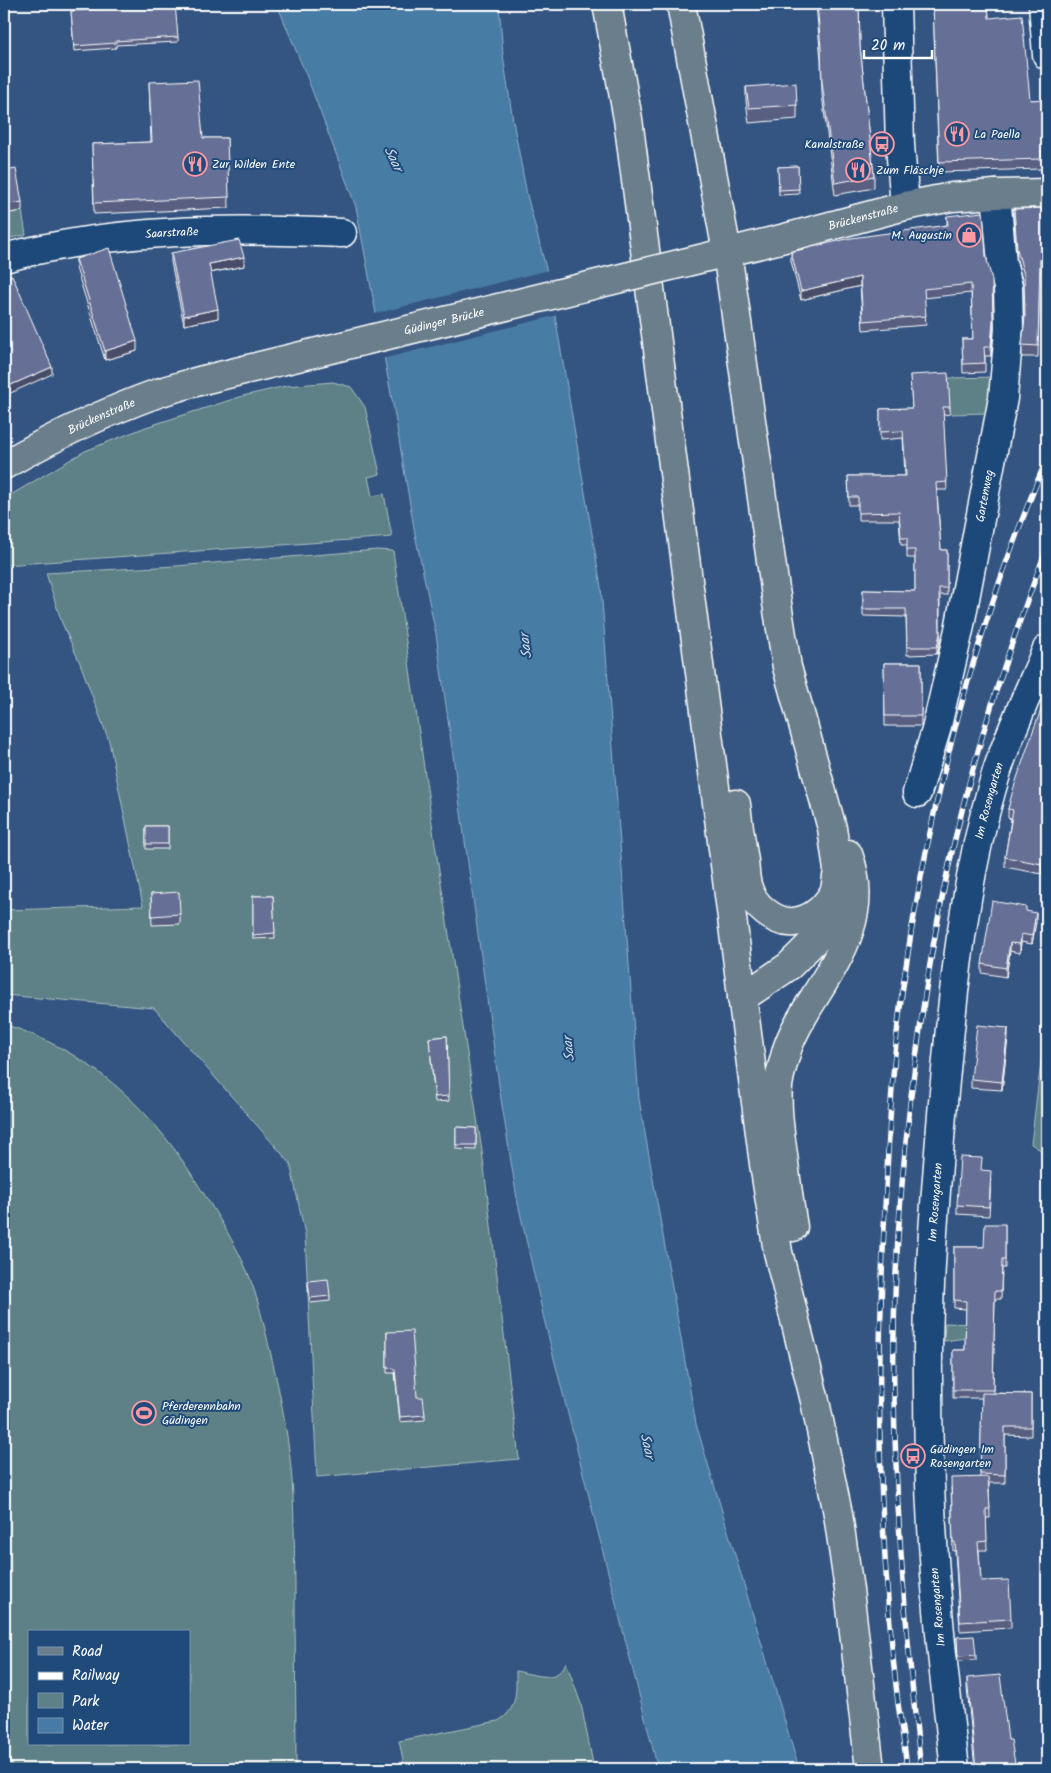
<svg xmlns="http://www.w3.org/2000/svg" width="1051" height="1773" font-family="Kalam,sans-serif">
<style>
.green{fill:#5d8186;stroke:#aec0c2;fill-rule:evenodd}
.water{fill:#477ba5;stroke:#91b0c9}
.pier{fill:#345582}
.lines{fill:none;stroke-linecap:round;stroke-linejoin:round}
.minor-casing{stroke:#fff;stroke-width:31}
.major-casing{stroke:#fff;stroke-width:31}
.minor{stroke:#1f4a7a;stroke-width:28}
.major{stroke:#6b7e8b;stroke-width:28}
.rail-casing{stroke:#fff;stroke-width:5.5}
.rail{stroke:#1f4a7a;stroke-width:4;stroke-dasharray:11;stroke-linecap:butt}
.major-bridge-casing{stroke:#fff;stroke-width:31;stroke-linecap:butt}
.major-bridge{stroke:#6b7e8b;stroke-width:28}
.wall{fill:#585f81;stroke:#fff}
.shaded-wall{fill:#474e69;stroke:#fff}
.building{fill:#666f96;stroke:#fff}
.labels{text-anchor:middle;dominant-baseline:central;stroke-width:4;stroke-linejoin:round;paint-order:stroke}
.poi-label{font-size:12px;fill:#fff;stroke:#1f4a7a;text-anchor:start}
.street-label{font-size:12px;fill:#fff;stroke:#1f4a7a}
.water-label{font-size:14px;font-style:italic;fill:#d1dee8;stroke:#1f4a7a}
</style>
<rect width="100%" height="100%" fill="#345582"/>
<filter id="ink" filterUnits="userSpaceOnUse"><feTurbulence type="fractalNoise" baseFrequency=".02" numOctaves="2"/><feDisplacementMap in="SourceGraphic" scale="10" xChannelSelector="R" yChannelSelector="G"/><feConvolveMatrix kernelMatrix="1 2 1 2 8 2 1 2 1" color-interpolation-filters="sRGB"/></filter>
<g filter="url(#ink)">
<path class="green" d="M 22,211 L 26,235 L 4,239 L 4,214 Z
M 999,377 L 989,413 L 950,414 L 948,378 Z
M 333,382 L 351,387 L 365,407 L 380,474 L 368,477 L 372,496 L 384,494 L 392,537 L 4,565 L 4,499 L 85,451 L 146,427 L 243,396 L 286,386 Z
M 377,550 L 393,551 L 435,844 L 482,1151 L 519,1459 L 317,1477 L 305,1234 L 290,1163 L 154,1008 L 4,995 L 4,910 L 143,906 L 109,741 L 80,663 L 62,623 L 46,573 L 176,566 Z
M 1047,1013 L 1047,1154 L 1031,1144 Z
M 4,1024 C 86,1050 146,1103 192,1175 C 212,1207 233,1238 248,1273 C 258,1298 264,1325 270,1351 C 277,1380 283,1408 287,1436 C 295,1486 294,1537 295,1587 C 295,1648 296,1709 296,1769 L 4,1769 ZM 29,1632 L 189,1632 L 189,1744 L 29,1744 Z
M 945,1323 L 974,1324 L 973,1337 L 944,1341 Z
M 566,1662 L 581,1704 L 594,1769 L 405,1769 L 399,1741 L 498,1721 C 518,1710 516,1691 516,1671 C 533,1674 558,1685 566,1662 Z"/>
<path class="water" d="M 277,4 L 499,4 L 503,55 L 513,121 L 527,195 L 549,280 L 601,587 L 639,1099 L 696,1424 L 799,1769 L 658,1769 L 544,1319 L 517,1199 L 501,1099 L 436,634 L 415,534 L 394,410 L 356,207 L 309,82 Z"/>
<path class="pier" d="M 549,270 L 558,315 L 382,359 L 374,314 Z"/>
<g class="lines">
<g class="minor-casing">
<g id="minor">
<path d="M 896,4 L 900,145 L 905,206"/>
<path d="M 1043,4 L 1047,55"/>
<path id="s1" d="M 4,258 C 115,228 228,228 342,233"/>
<path id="s2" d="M 917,793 L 936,730 L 959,630 L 1003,398 L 1009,329 L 1008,287 L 1002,263 L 996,194"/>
<path id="s3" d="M 955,1769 C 950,1724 944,1678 940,1633 C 932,1550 928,1466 928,1382 C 927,1292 935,1203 942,1114 C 952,1000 963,880 997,771 C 1011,729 1030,689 1047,649"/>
</g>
</g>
<g class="major-casing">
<g id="major">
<path d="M 607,4 L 628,119 L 764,1164 L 778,1252 L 815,1401 L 838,1514 L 849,1590 L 870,1769"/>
<path d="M 681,4 L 727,252 L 778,610 L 787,667 L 832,828 L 838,870 L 832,911 L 827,924 L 818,937 L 789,966 L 742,998"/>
<path id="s4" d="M 683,263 L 781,239 L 905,206 L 952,197 L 996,194 L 1047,193"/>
<path id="s5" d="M 4,465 C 53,437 105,412 158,393 C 173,388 188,384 203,380"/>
<path d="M 736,804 C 738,823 741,842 744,861 C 745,870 745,880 748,888 C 753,905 775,924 794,922 C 812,920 824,909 833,894"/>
<path d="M 793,1227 C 789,1203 786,1179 783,1155 C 780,1133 776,1109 778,1087 C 779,1076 783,1064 786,1053 C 790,1037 799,1023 807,1009 C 837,960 871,915 848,854"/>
</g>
</g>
<use href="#minor" class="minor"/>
<use href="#major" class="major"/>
<g class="rail-casing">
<path id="rail" d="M 907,1769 C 905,1747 901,1725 898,1703 C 890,1636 885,1569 882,1502 C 877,1404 880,1306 885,1207 C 889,1136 892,1064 902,993 C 927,810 975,629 1047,458
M 921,1769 C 907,1645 896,1521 894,1396 C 892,1299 899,1201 910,1104 C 921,1015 934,926 955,839 C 978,740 1010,643 1047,548"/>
</g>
<use href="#rail" class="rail"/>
<g class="major-bridge-casing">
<g id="major-bridge">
<path id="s6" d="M 203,380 L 683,263"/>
</g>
</g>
<use href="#major-bridge" class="major-bridge"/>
</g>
<path class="wall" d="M 816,4 L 859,4 L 860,46 L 874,176 L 874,188 L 835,195 L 822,95 L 821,60 Z
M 933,4 L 988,4 L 989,18 L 1030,100 L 1047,99 L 1047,160 L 1042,160 L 1042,169 L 939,172 Z
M 71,11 L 178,37 L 178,42 L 116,45 L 116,48 L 74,51 Z
M 149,82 L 203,138 L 227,138 L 229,208 L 94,214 L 92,144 L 151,142 Z
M 746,87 L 797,105 L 797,119 L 749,123 L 746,101 Z
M 798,166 L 799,194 L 779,195 L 778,167 Z
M 4,171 L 22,202 L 22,211 L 4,214 Z
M 1047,208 L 1047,270 L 1040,270 L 1038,357 L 1022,357 L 1022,345 L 1024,320 L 1024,287 L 1017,260 L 1014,220 L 1014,209 Z
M 947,216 L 993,329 L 991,356 L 985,356 L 985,372 L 963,373 L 962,339 L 973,339 L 971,293 L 924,298 L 926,325 L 863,330 L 860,286 L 801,300 L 791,261 L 791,252 L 947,225 Z
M 171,253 L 244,266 L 210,273 L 218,318 L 184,325 L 171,262 Z
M 76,259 L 137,351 L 105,360 L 76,268 Z
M 910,375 L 950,407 L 950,414 L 943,415 L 947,490 L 937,490 L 941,550 L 947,550 L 947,595 L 940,595 L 940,641 L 937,654 L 907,655 L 906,617 L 863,616 L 863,590 L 915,591 L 915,558 L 907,558 L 907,545 L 901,545 L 899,520 L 858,520 L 858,505 L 849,505 L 848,476 L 905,476 L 903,438 L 880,440 L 880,409 L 912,408 Z
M 884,663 L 921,663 L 921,726 L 885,726 Z
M 1047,694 L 1047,842 L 1042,874 L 1005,867 L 1005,857 L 1011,819 L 1008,818 L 1008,809 Z
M 146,826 L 168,826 L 168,849 L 146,849 Z
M 151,894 L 180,914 L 180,924 L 152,925 Z
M 253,896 L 273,896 L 275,938 L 253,939 Z
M 1026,912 L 1036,922 L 1032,944 L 1021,942 L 1020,953 L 1010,951 L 1006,977 L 982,973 L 982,964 Z
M 447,1036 L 449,1101 L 435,1102 L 429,1038 Z
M 1008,1037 L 1002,1090 L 971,1088 L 971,1079 Z
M 456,1127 L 476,1128 L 476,1150 L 456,1149 Z
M 991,1180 L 989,1216 L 957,1214 L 957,1205 Z
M 1005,1224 L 1005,1268 L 1002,1268 L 1001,1299 L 995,1299 L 993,1393 L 1031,1394 L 1031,1436 L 1005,1435 L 1005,1483 L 989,1483 L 990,1518 L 986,1518 L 987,1550 L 979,1550 L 981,1581 L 1011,1619 L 1011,1628 L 960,1631 L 955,1551 L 953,1551 L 951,1487 L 980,1477 L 982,1398 L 953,1398 L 953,1350 L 965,1350 L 966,1309 L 954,1308 L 954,1247 L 984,1247 Z
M 308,1281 L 330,1296 L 330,1301 L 310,1303 Z
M 387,1332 L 425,1415 L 425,1420 L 400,1422 L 395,1373 L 387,1373 Z
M 957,1637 L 976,1655 L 976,1660 L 958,1661 Z
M 967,1678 L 1008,1740 L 1016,1769 L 975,1769 L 967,1688 Z"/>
<path class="shaded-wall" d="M 244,257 L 244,266 L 209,273 L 209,264 Z
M 860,277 L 860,286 L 801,300 L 801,291 Z
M 218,309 L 218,318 L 184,325 L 184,316 Z
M 993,320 L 993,329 L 991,356 L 991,347 Z
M 137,341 L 137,351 L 105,360 L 105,351 Z
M 52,367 L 52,374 L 4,396 L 4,388 Z
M 940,634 L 940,641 L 937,654 L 937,647 Z
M 1047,832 L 1047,842 L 1042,874 L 1042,864 Z
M 1036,913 L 1036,922 L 1032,944 L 1032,936 Z
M 1021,934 L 1021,942 L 1020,953 L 1020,944 Z
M 1010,943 L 1010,951 L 1006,977 L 1006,968 Z
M 1008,1028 L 1008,1037 L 1002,1090 L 1002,1082 Z"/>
<path class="building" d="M 175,4 L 178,37 L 116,41 L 116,43 L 74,46 L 71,11 Z
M 817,4 L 859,4 L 860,46 L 874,176 L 835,183 L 822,82 L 821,48 Z
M 933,4 L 988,4 L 989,18 L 1022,15 L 1030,100 L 1047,99 L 1047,150 L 1041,150 L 1042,159 L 939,162 Z
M 198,80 L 203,138 L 227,138 L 229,197 L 94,203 L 92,144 L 152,142 L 149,82 Z
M 796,83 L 797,105 L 749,108 L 746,87 Z
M 798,166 L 799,189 L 779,190 L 778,167 Z
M 16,169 L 22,202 L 4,205 L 4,171 Z
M 1047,208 L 1047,258 L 1040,258 L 1038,346 L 1022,345 L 1025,317 L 1024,275 L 1017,249 L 1014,209 Z
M 983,212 L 986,256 L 992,280 L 993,320 L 991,347 L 984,347 L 985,363 L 963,364 L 962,339 L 973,339 L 971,284 L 924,289 L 926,316 L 863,321 L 860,277 L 801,291 L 791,252 L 851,238 L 948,225 L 947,216 Z
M 239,240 L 244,257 L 209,264 L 218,309 L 184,316 L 171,253 Z
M 109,248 L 137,341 L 105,351 L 76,259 Z
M 12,275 L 52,367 L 4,388 L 4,279 Z
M 948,373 L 950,407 L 943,407 L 947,482 L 936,483 L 941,550 L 947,550 L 947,588 L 939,588 L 940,634 L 937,647 L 907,647 L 906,609 L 863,609 L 863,590 L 915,591 L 915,550 L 907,550 L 907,538 L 901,538 L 899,512 L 858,513 L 858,497 L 849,497 L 848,476 L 906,476 L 903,431 L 880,432 L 880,409 L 912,408 L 910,375 Z
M 884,663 L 921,663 L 921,716 L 885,716 Z
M 1047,694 L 1047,832 L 1042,864 L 1005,857 L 1013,810 L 1008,809 L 1013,790 L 1033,731 Z
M 146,826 L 168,826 L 168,844 L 146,844 Z
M 179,892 L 180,914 L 152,916 L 151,894 Z
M 253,896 L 273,896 L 275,933 L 253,935 Z
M 992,901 L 1026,907 L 1026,911 L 1036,913 L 1032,936 L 1021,934 L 1020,944 L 1010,943 L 1006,968 L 982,964 Z
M 977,1025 L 1008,1028 L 1002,1082 L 971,1079 Z
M 447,1036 L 449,1096 L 435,1097 L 429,1038 Z
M 456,1127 L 476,1128 L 476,1145 L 456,1145 Z
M 960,1157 L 982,1158 L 981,1170 L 991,1171 L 989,1207 L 957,1205 Z
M 985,1224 L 1005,1224 L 1005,1260 L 1002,1260 L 1001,1291 L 995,1291 L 993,1390 L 953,1390 L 953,1350 L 965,1350 L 966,1301 L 954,1300 L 954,1247 L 984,1247 Z
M 328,1279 L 330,1296 L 310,1298 L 308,1281 Z
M 412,1331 L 417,1397 L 423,1397 L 425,1415 L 400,1417 L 395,1369 L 387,1368 L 387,1332 Z
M 982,1393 L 1031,1394 L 1031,1427 L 1005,1427 L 1005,1475 L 980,1474 Z
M 988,1477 L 990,1509 L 986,1509 L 987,1541 L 978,1542 L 981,1581 L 1009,1580 L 1011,1619 L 960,1622 L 955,1542 L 953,1542 L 951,1478 Z
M 974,1636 L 976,1655 L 958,1656 L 957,1637 Z
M 1000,1675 L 1008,1740 L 1011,1740 L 1016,1769 L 976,1769 L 967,1678 Z"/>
</g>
<defs>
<g id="restaurant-ring" transform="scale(1.25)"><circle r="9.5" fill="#1f4a7a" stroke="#ff9aa2" stroke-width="1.5"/><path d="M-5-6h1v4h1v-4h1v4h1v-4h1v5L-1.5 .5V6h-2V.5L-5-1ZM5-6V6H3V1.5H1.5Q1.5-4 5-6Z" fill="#ff9aa2"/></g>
<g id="bus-ring" transform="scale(1.25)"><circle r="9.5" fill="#1f4a7a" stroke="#ff9aa2" stroke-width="1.5"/><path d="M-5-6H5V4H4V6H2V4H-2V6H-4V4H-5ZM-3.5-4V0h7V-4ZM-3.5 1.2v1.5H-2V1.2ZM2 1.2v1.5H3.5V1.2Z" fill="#ff9aa2"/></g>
<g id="shop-ring" transform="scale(1.25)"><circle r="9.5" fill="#1f4a7a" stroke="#ff9aa2" stroke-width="1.5"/><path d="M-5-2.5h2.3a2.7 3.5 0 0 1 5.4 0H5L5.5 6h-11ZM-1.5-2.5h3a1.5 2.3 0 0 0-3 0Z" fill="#ff9aa2"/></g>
<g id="stadium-ring" transform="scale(1.25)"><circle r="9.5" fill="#1f4a7a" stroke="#ff9aa2" stroke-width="1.5"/><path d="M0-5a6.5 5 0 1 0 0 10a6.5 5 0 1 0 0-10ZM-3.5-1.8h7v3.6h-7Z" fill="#ff9aa2"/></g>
</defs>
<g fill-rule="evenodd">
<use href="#restaurant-ring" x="957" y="134"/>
<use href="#bus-ring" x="882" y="144"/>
<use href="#restaurant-ring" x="195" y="164"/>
<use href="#restaurant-ring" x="858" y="170"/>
<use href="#shop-ring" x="969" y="235"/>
<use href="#stadium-ring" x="144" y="1413"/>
<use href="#bus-ring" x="913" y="1456"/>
</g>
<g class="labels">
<g class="poi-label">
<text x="974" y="134">La Paella</text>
<text x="864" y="144" text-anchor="end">Kanalstraße</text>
<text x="212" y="164">Zur Wilden Ente</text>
<text x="876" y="170">Zum Fläschje</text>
<text x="952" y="235" text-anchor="end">M. Augustin</text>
<text x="162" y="1406">Pferderennbahn<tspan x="162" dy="14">Güdingen</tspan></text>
<text x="930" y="1449">Güdingen Im<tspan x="930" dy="14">Rosengarten</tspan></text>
</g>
<g class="street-label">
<text stroke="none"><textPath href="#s4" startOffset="186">Brückenstraße</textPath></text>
<text stroke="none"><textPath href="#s1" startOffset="170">Saarstraße</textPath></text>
<text stroke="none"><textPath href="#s6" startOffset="248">Güdinger Brücke</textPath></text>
<text stroke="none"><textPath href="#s5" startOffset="109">Brückenstraße</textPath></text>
<text stroke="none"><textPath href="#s2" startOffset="305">Gartenweg</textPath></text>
<text stroke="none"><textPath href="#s3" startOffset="974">Im Rosengarten</textPath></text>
<text stroke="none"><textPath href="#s3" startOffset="568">Im Rosengarten</textPath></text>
<text transform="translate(938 1607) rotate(-95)">Im Rosengarten</text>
</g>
<g class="water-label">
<text transform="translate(393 159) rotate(64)">Saar</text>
<text transform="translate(526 646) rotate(-97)">Saar</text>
<text transform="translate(569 1049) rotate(-96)">Saar</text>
<text transform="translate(647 1446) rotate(78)">Saar</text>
</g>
</g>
<rect width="1051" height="1773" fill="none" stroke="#1f4a7a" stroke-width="20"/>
<rect x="10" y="10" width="1031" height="1753" fill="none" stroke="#fff" stroke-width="2" filter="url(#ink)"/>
<rect x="28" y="1630" width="162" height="115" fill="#1f4a7a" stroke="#7992af"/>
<rect x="38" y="1647" width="25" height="8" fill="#6b7e8b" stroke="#7992af"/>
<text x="72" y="1656" font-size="15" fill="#ffffff">Road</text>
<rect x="38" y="1672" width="25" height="8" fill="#ffffff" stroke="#7992af"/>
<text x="72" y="1680" font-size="15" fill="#ffffff">Railway</text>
<rect x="38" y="1693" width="25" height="15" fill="#5d8186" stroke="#7992af"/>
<text x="72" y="1706" font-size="15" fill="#ffffff">Park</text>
<rect x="38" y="1718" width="25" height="15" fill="#477ba5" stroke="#7992af"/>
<text x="72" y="1730" font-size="15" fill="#ffffff">Water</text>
<path d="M864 50v8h68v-8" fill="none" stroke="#ffffff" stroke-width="2.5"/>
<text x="871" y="50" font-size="15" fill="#ffffff" stroke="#1f4a7a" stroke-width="4" paint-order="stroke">20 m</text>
</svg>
